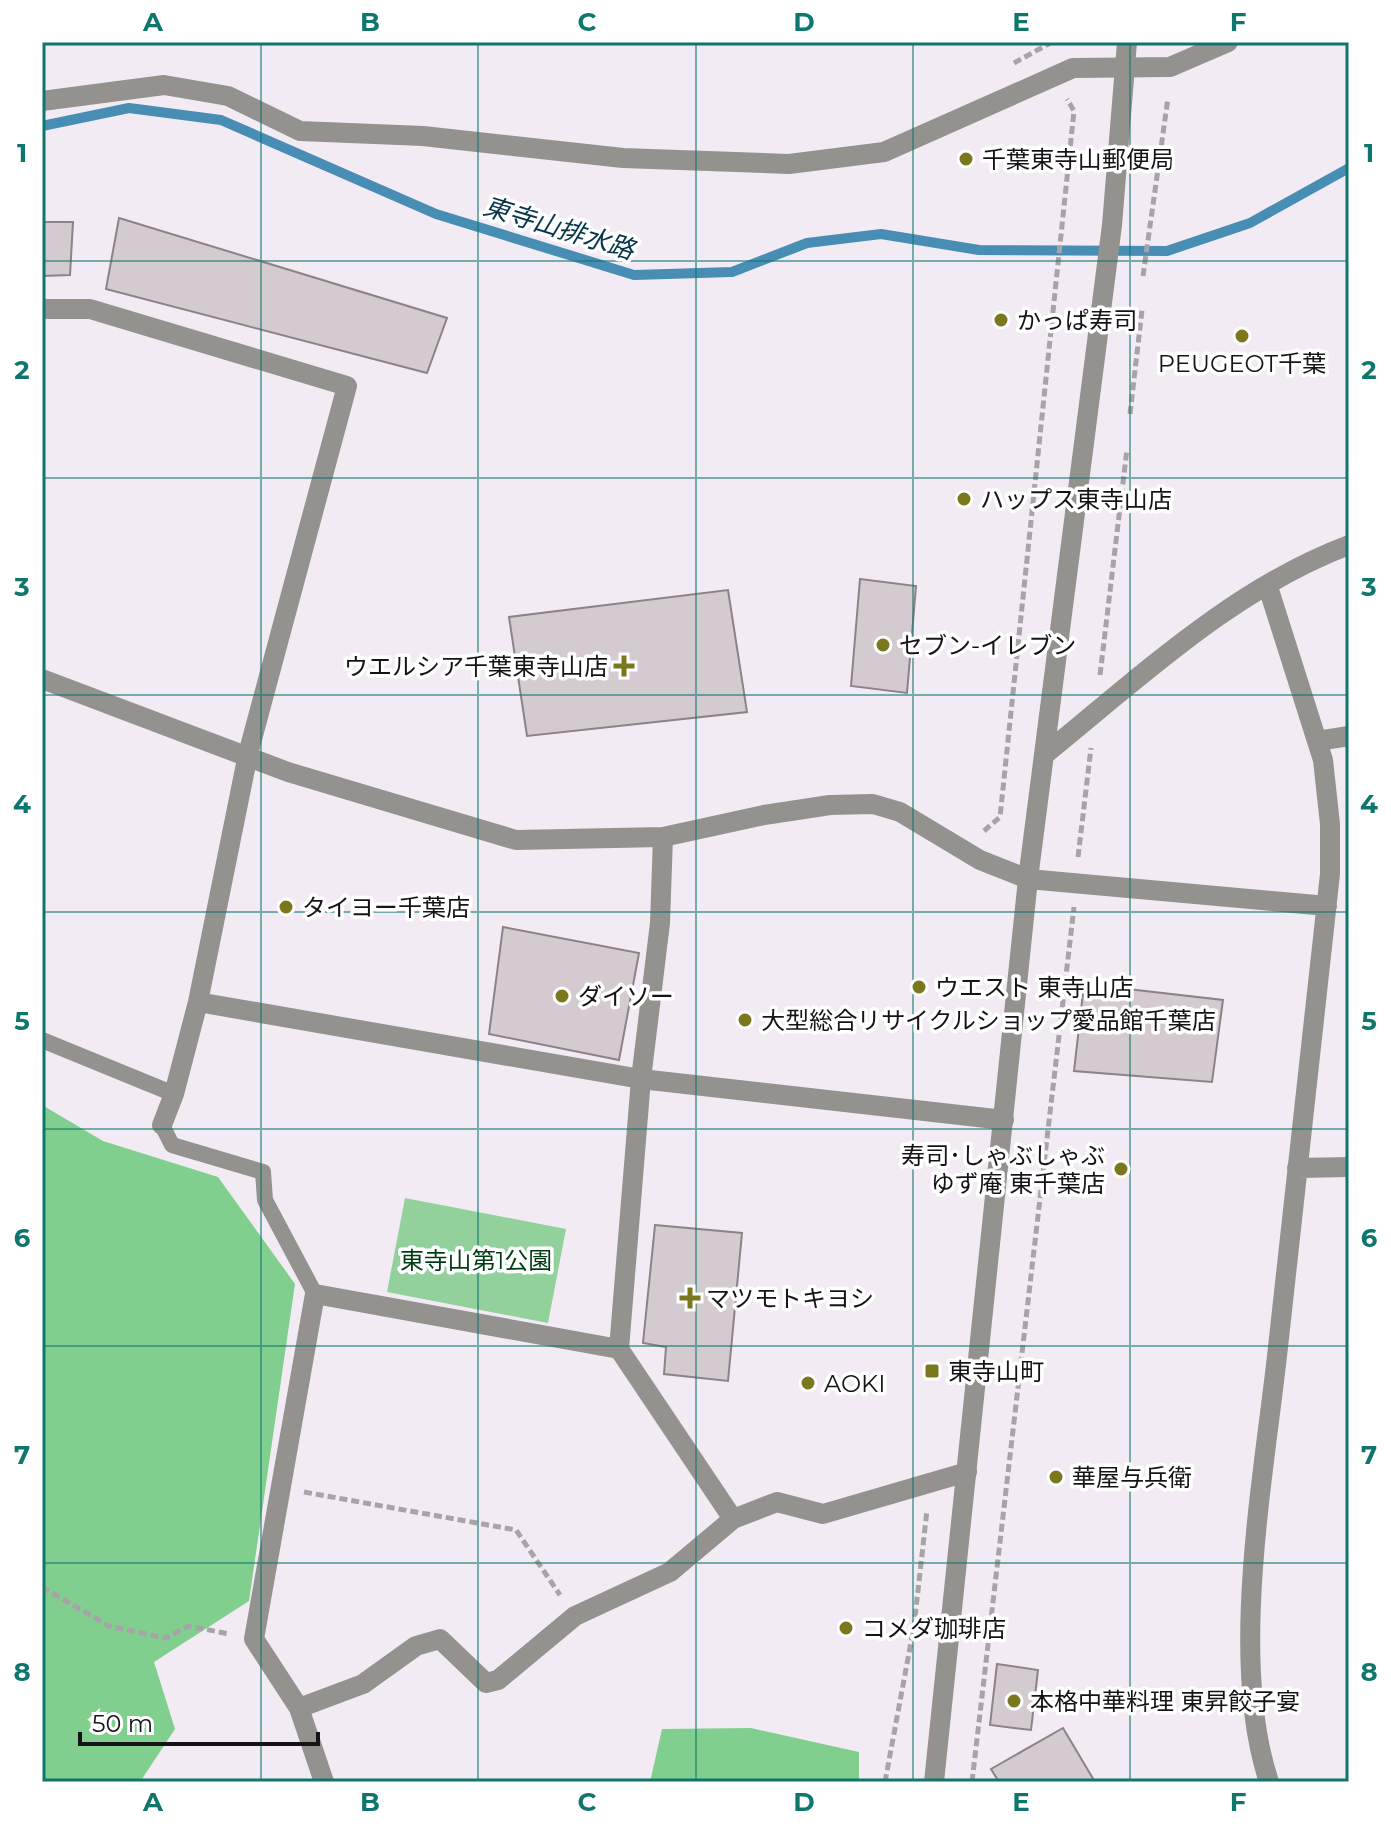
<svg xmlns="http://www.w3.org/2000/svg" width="1391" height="1824" font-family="Montserrat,'Noto Sans JP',sans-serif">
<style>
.green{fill:#92d19c}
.forest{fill:#81cf8f}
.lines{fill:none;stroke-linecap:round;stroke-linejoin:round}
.stream{stroke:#488eb4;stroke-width:10}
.building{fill:#d4cbd1;stroke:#8c8389;stroke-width:2}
.path{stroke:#a8a2a9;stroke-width:5;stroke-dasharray:8 4;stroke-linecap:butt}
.service{stroke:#94928e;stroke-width:16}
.minor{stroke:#94928e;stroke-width:20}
.tertiary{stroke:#94928e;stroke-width:20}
.grid{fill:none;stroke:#0f766e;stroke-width:2;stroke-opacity:0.55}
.poi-dot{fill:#7a771d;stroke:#fff;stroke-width:3}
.labels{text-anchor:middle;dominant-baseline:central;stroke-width:7;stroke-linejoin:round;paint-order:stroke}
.poi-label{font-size:24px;fill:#151316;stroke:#fff;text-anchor:start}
.park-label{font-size:24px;fill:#003c13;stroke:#fff}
.water-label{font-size:26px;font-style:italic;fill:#06354a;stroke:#fff}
.neatline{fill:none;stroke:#0f766e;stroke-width:3}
.grid-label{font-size:26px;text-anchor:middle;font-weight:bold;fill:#0f766e}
</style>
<rect width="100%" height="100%" fill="#f2ebf4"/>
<path class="green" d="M 405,1198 L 566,1229 L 548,1323 L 387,1292 Z"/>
<path class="forest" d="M 42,1105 L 103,1141 L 218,1177 L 295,1284 L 249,1601 L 154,1662 L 175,1729 L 140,1782 L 42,1782 Z
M 751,1728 L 859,1752 L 859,1782 L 650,1782 L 662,1729 Z"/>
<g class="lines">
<path class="stream" d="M 42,126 L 129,108 L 221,120 L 436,214 L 634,275 L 732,272 L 807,243 L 881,234 L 979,250 L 1167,251 L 1250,223 L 1349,168"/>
</g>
<path class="building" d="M 119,218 L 447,318 L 427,373 L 106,289 Z
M 42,222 L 73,222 L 70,275 L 42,276 Z
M 860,579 L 916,586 L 907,693 L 851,686 Z
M 728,590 L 747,712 L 527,736 L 509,617 Z
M 503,927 L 639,953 L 619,1060 L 489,1034 Z
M 1084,984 L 1223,1000 L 1212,1082 L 1074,1071 Z
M 655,1225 L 742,1233 L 728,1381 L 664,1374 L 666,1347 L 643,1343 Z
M 997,1664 L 1038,1670 L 1031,1730 L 990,1725 Z
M 1063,1728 L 1095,1782 L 999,1782 L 991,1769 Z"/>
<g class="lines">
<path class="path" d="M 1014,63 L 1052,42
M 1143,276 L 1168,98
M 1130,414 L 1142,310
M 1100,675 L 1127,449
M 984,831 L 1000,817 L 1074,111 L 1067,99
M 1078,857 L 1091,748
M 304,1492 L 516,1530 L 560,1595
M 42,1587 L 109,1626 L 165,1638 L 189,1626 L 229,1634
M 885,1782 L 914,1626 L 927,1510
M 972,1782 L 1074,907"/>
<path class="service" d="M 42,1040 L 174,1094
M 162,1125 L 172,1145 L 263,1172 L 265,1200 L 315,1294"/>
<path class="minor" d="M 42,101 L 164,85 L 228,96 L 300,131 L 423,136 L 623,158 L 789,164 L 884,152 L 1073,68 L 1170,67 L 1228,42
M 42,309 L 90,309 L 347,386 L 248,754 L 198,1002 L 174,1094 L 162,1125
M 1268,587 L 1323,760 L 1330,824 L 1330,874 C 1311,1034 1294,1195 1277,1356 C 1263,1482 1229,1662 1269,1782
M 42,679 L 288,772 L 516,840 L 663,837 L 764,815 L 830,805 L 873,804 L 900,812 L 980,860 L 1028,879 L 1327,906
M 1317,741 L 1349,736
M 1044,755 C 1139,678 1234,588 1349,545
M 663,837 L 660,923 L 641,1079 L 619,1349 L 733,1519 L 777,1502 L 823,1514 L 967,1472
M 198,1002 L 641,1079 L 1004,1120
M 1297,1168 L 1349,1167
M 299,1708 L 363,1684 L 416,1646 L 440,1639 L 486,1683 L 498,1680 L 575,1616 L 670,1572 L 733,1519
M 324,1782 L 299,1708 L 254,1639 L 315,1294 L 619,1349"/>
<path class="tertiary" d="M 934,1782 L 1028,879 L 1112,225 L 1127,42"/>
</g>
<path class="grid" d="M 261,42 L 261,1782M 478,42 L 478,1782M 696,42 L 696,1782M 913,42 L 913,1782M 1130,42 L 1130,1782M 42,261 L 1349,261M 42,478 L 1349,478M 42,695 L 1349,695M 42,912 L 1349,912M 42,1129 L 1349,1129M 42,1346 L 1349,1346M 42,1563 L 1349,1563"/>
<g class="poi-dot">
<circle cx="966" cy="159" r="8"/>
<circle cx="1001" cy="320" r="8"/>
<circle cx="1242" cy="336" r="8"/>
<circle cx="964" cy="499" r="8"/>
<circle cx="883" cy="645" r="8"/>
<path d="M620 654h8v8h8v8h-8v8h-8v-8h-8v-8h8z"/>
<circle cx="286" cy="907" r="8"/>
<circle cx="919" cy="987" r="8"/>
<circle cx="562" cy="996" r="8"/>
<circle cx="745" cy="1020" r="8"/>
<circle cx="1121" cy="1169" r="8"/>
<path d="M686 1286h8v8h8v8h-8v8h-8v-8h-8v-8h8z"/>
<rect x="924" y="1363" width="16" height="16" rx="4"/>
<circle cx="808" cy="1383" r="8"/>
<circle cx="1056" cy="1477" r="8"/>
<circle cx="846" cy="1628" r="8"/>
<circle cx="1014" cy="1701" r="8"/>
</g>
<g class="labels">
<g class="poi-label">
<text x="982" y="159">千葉東寺山郵便局</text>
<text x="1017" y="320">かっぱ寿司</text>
<text x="1242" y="363" text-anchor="middle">PEUGEOT千葉</text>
<text x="980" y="499">ハップス東寺山店</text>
<text x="899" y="645">セブン-イレブン</text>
<text x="608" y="666" text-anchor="end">ウエルシア千葉東寺山店</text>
<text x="302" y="907">タイヨー千葉店</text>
<text x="935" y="987">ウエスト 東寺山店</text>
<text x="578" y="996">ダイソー</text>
<text x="761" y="1020">大型総合リサイクルショップ愛品館千葉店</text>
<text x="1105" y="1155" text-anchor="end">寿司･しゃぶしゃぶ<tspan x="1105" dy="28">ゆず庵 東千葉店</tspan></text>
<text x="706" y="1298">マツモトキヨシ</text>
<text x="948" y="1371">東寺山町</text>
<text x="824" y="1383">AOKI</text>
<text x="1072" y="1477">華屋与兵衛</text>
<text x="862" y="1628">コメダ珈琲店</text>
<text x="1030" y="1701">本格中華料理 東昇餃子宴</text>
</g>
<g class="park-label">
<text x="476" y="1260">東寺山第1公園</text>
</g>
<g class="water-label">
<text transform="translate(559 228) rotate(17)">東寺山排水路</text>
</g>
</g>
<rect width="1391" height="1824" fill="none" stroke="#ffffff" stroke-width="88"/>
<path d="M80 1732v12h238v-12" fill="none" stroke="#151316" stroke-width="4"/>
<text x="92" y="1732" font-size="24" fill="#151316" stroke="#ffffff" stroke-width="6" paint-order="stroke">50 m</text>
<rect x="44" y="44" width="1303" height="1736" class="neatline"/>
<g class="grid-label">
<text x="153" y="31">A</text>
<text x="370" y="31">B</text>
<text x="587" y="31">C</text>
<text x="804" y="31">D</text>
<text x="1021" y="31">E</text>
<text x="1238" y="31">F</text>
<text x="22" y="162">1</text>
<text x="1369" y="162">1</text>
<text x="22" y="379">2</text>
<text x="1369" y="379">2</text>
<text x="22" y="596">3</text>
<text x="1369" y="596">3</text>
<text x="22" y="813">4</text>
<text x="1369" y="813">4</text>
<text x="22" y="1030">5</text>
<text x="1369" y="1030">5</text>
<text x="22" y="1247">6</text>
<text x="1369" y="1247">6</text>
<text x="22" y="1464">7</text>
<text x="1369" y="1464">7</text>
<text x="22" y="1681">8</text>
<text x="1369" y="1681">8</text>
<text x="153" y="1811">A</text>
<text x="370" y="1811">B</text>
<text x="587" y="1811">C</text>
<text x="804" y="1811">D</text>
<text x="1021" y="1811">E</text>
<text x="1238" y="1811">F</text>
</g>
</svg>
